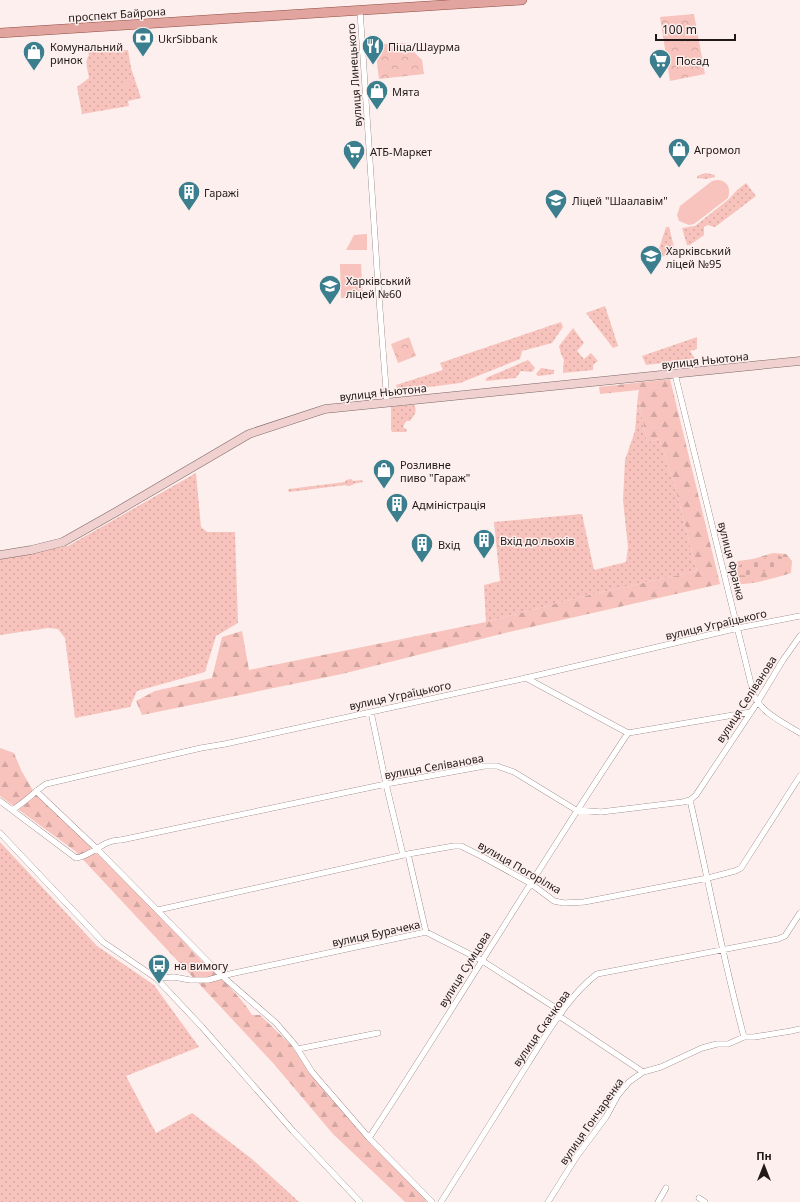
<svg xmlns="http://www.w3.org/2000/svg" width="800" height="1202" font-family="'Noto Sans',sans-serif">
<style>
.grass{fill:url(#grass-dots)}
.forest{fill:url(#forest-firs)}
.cemetery{fill:url(#cemetery-stones)}
.park{fill:url(#park-crowns)}
.pitch{fill:#f7c3bc}
.lines{fill:none;stroke-linecap:round;stroke-linejoin:round}
.street-casing{stroke:#7b6765;stroke-width:6}
.secondary-casing{stroke:#7b6765;stroke-width:9}
.primary-casing{stroke:#914c46;stroke-width:10}
.street{stroke:#fff;stroke-width:5.5}
.secondary{stroke:#f0d1cf;stroke-width:8}
.primary{stroke:#e2a49e;stroke-width:9}
.labels{text-anchor:middle;dominant-baseline:central;stroke-width:3;stroke-linejoin:round;paint-order:stroke}
.street-label{font-size:11px;fill:#211918;stroke:#fcefed}
.poi-label{font-size:11px;fill:#211918;stroke:#fcefed;text-anchor:start}
</style>
<defs>
<pattern id="grass-dots" width="8" height="8" patternUnits="userSpaceOnUse"><rect width="8" height="8" fill="#f7c3bc"/><path d="M2 2h.1M6 6h.1" fill="none" stroke="#d3a7a1" stroke-width="1.8" stroke-linecap="round"/></pattern>
<pattern id="forest-firs" width="22" height="20" patternUnits="userSpaceOnUse"><rect width="22" height="20" fill="#f7c3bc"/><path d="M5 1l3.5 6h-7zM16 11l3.5 6h-7z" fill="#d3a7a1"/></pattern>
<pattern id="cemetery-stones" width="16" height="16" patternUnits="userSpaceOnUse"><rect width="16" height="16" fill="#f7c3bc"/><path d="M2 7V4a2 2 0 0 1 4 0v3zM10 15v-3a2 2 0 0 1 4 0v3z" fill="#d3a7a1"/></pattern>
<pattern id="park-crowns" width="20" height="18" patternUnits="userSpaceOnUse"><rect width="20" height="18" fill="#f7c3bc"/><path d="M2 6a3 3 0 1 1 6 0M12 15a3 3 0 1 1 6 0" fill="none" stroke="#d3a7a1"/></pattern>
</defs>
<rect width="100%" height="100%" fill="#fcefed"/>
<path class="grass" d="M 128,50 L 131,68 L 141,98 L 128,101 L 129,106 L 82,114 L 77,87 L 89,78 C 88,69 84,63 89,55 L 88,52 Z
M 706,173 L 715,175 L 715,177 L 706,179 L 697,178 L 697,176 Z
M 746,183 L 756,196 L 715,227 L 707,225 L 704,227 L 704,235 L 690,245 L 687,245 L 682,228 L 695,226 L 729,199 L 737,190 Z
M 666,227 L 669,227 L 676,255 L 668,255 L 656,258 Z
M 605,306 L 618,346 L 613,348 L 586,313 Z
M 561,322 L 563,327 L 552,343 L 522,351 L 520,359 L 460,383 L 398,391 L 396,385 L 443,370 L 440,363 Z
M 573,328 L 584,343 L 577,351 L 584,359 L 591,353 L 598,361 L 593,365 L 593,370 L 563,373 L 563,367 L 564,360 L 561,354 L 559,346 Z
M 697,337 L 697,349 L 690,351 L 695,359 L 646,365 L 642,356 Z
M 528,360 L 535,368 L 532,372 L 521,371 L 516,378 L 486,381 L 486,378 Z
M 541,368 L 554,370 L 554,374 L 538,376 L 536,374 Z
M 638,395 L 647,442 L 659,439 L 674,483 L 697,571 L 589,595 L 486,622 L 484,585 L 500,581 L 494,522 L 582,514 L 594,570 L 626,562 L 628,547 L 623,500 L 625,460 L 635,431 Z
M 411,405 L 414,405 C 418,411 414,416 410,421 L 406,421 L 403,427 L 407,430 L 406,432 L 392,432 L 391,430 L 391,407 Z
M 196,473 L 201,527 L 207,532 L 235,532 L 238,623 L 216,636 L 205,672 L 137,691 L 130,707 L 75,718 L 65,638 L 58,629 L 48,628 L 0,635 L 0,558 L 68,546 Z
M 351,479 L 353,481 L 362,480 L 363,482 L 353,484 L 353,485 L 347,486 L 346,485 L 289,492 L 288,490 L 289,489 L 345,482 L 346,480 Z
M 0,842 L 97,946 L 154,985 L 199,1047 L 126,1076 L 156,1133 L 192,1113 L 252,1159 L 299,1202 L 0,1202 Z"/>
<path class="forest" d="M 670,379 L 720,584 L 505,633 L 342,674 L 142,715 L 136,701 L 155,691 L 212,678 L 222,637 L 242,631 L 249,670 L 486,622 L 589,595 L 697,571 L 674,483 L 659,439 L 647,442 L 638,395 L 639,390 L 600,394 L 599,387 Z
M 773,553 L 786,554 L 792,561 L 791,573 C 772,579 752,585 732,584 L 728,570 L 738,561 L 753,559 Z
M 0,748 L 14,753 L 21,770 L 32,789 L 71,824 L 185,942 C 190,950 196,954 202,961 C 220,977 239,994 252,1015 L 260,1015 L 291,1045 L 312,1076 L 360,1132 L 411,1184 L 427,1202 L 405,1202 L 333,1134 L 273,1063 L 75,851 L 0,796 Z"/>
<path class="cemetery" d="M 778,555 L 786,559 L 786,566 L 747,575 L 734,576 L 734,571 L 740,565 Z"/>
<path class="park" d="M 694,14 L 705,74 L 670,81 L 660,17 Z
M 405,43 L 422,60 L 424,74 L 379,79 L 376,53 L 384,44 Z
M 131,81 L 132,87 L 119,89 L 119,83 Z
M 409,337 L 416,356 L 398,363 L 391,344 Z"/>
<path class="pitch" d="M 717,180 C 728,180 731,189 728,198 L 694,224 L 689,225 L 679,221 L 677,215 L 680,206 L 712,181 Z
M 367,234 L 367,250 L 346,250 L 354,235 Z
M 361,264 L 363,297 L 341,298 L 340,264 Z"/>
<g class="lines">
<g class="street-casing">
<path id="street" d="M 360,10 L 378,284 L 387,402
M 675,374 L 754,696 C 762,713 784,723 800,733
M 371,712 L 386,784 L 403,855
M 628,733 L 751,712
M 36,791 L 97,849 L 222,976 L 276,1023 L 295,1045 L 312,1072 L 369,1138 L 432,1202
M 690,800 C 708,879 723,959 744,1037
M 0,801 L 76,858 C 92,856 104,839 121,840 L 386,784 L 484,766 L 497,766 L 514,772 L 576,810 L 601,812 L 683,802 L 690,800 L 696,795 L 757,703 L 783,660 L 800,636
M 12,810 C 24,803 34,792 46,784 L 201,748 L 225,744 L 526,678 L 738,628 L 800,616
M 0,833 L 103,942 L 156,978 L 202,1027 L 293,1131 L 360,1202
M 408,854 L 426,932
M 158,910 L 408,854 L 454,846 L 461,846 L 481,856 L 530,883 L 554,901 L 564,903 L 584,902 L 708,878 L 735,871 L 741,868 L 800,776
M 156,978 L 174,977 L 190,980 L 208,980 L 230,974 L 426,932 L 481,960 L 562,1012
M 559,1016 L 643,1072
M 298,1049 L 378,1033
M 369,1138 C 457,1004 539,866 628,733 L 526,678
M 699,1198 L 705,1202
M 441,1202 C 470,1156 498,1111 527,1065 C 547,1034 567,997 597,974 L 778,939 L 785,936 L 800,913
M 548,1202 L 577,1156 L 606,1117 L 618,1095 L 629,1082 L 643,1072 L 661,1067 L 702,1048 L 717,1044 L 728,1044 L 744,1037 L 754,1037 L 791,1031 L 800,1029
M 658,1202 L 666,1188"/>
</g>
<g class="secondary-casing">
<path id="secondary" d="M 0,555 L 31,550 L 63,542 L 116,512 L 249,434 L 325,409 L 800,361"/>
</g>
<g class="primary-casing">
<path id="primary" d="M 0,33 L 522,0"/>
</g>
<use href="#street" class="street"/>
<use href="#secondary" class="secondary"/>
<use href="#primary" class="primary"/>
</g>
<defs>
<g id="bank-pin" transform="scale(1.15)"><path d="M0 17L-7.5 6A9.5 9.5 0 1 1 7.5 6Z" fill="#3b7e8e" stroke="#fcefed"/><path d="M-6-4H6V4H-6ZM0-2.3a2.3 2.3 0 1 0 0 4.6a2.3 2.3 0 1 0 0-4.6Z" fill="#fff"/></g>
<g id="restaurant-pin" transform="scale(1.15)"><path d="M0 17L-7.5 6A9.5 9.5 0 1 1 7.5 6Z" fill="#3b7e8e" stroke="#fcefed"/><path d="M-5-6h1v4h1v-4h1v4h1v-4h1v5L-1.5 .5V6h-2V.5L-5-1ZM5-6V6H3V1.5H1.5Q1.5-4 5-6Z" fill="#fff"/></g>
<g id="shop-pin" transform="scale(1.15)"><path d="M0 17L-7.5 6A9.5 9.5 0 1 1 7.5 6Z" fill="#3b7e8e" stroke="#fcefed"/><path d="M-5-2.5h2.3a2.7 3.5 0 0 1 5.4 0H5L5.5 6h-11ZM-1.5-2.5h3a1.5 2.3 0 0 0-3 0Z" fill="#fff"/></g>
<g id="supermarket-pin" transform="scale(1.15)"><path d="M0 17L-7.5 6A9.5 9.5 0 1 1 7.5 6Z" fill="#3b7e8e" stroke="#fcefed"/><path d="M-6-5.5h2.5l.6 2H6L4.5 2H-2.5L-4.4-4H-6ZM-1.5 3.2a1.3 1.3 0 1 0 .1 0ZM3 3.2a1.3 1.3 0 1 0 .1 0Z" fill="#fff"/></g>
<g id="building-pin" transform="scale(1.15)"><path d="M0 17L-7.5 6A9.5 9.5 0 1 1 7.5 6Z" fill="#3b7e8e" stroke="#fcefed"/><path d="M-4-6H4V6H1V3H-1V6H-4ZM-2.5-4.3h1.7v1.8h-1.7ZM.8-4.3h1.7v1.8H.8ZM-2.5-1h1.7V.8h-1.7ZM.8-1h1.7V.8H.8Z" fill="#fff"/></g>
<g id="school-pin" transform="scale(1.15)"><path d="M0 17L-7.5 6A9.5 9.5 0 1 1 7.5 6Z" fill="#3b7e8e" stroke="#fcefed"/><path d="M0-5L7-2L0 1L-7-2ZM-4 1L0 2.5L4 1V4Q0 6-4 4Z" fill="#fff"/></g>
<g id="bus-pin" transform="scale(1.15)"><path d="M0 17L-7.5 6A9.5 9.5 0 1 1 7.5 6Z" fill="#3b7e8e" stroke="#fcefed"/><path d="M-5-6H5V4H4V6H2V4H-2V6H-4V4H-5ZM-3.5-4V0h7V-4ZM-3.5 1.2v1.5H-2V1.2ZM2 1.2v1.5H3.5V1.2Z" fill="#fff"/></g>
</defs>
<g fill-rule="evenodd">
<use href="#bank-pin" x="143" y="38"/>
<use href="#restaurant-pin" x="373" y="46"/>
<use href="#shop-pin" x="34" y="52"/>
<use href="#supermarket-pin" x="660" y="60"/>
<use href="#shop-pin" x="377" y="91"/>
<use href="#shop-pin" x="679" y="149"/>
<use href="#supermarket-pin" x="354" y="151"/>
<use href="#building-pin" x="189" y="192"/>
<use href="#school-pin" x="556" y="200"/>
<use href="#school-pin" x="651" y="256"/>
<use href="#school-pin" x="330" y="286"/>
<use href="#shop-pin" x="384" y="470"/>
<use href="#building-pin" x="397" y="504"/>
<use href="#building-pin" x="484" y="540"/>
<use href="#building-pin" x="422" y="544"/>
<use href="#bus-pin" x="159" y="965"/>
</g>
<g class="labels">
<g class="street-label">
<text transform="translate(117 14) rotate(-4)">проспект Байрона</text>
<text transform="translate(354 75) rotate(-94)">вулиця Линецького</text>
<text transform="translate(705 360) rotate(-6)">вулиця Ньютона</text>
<text transform="translate(383 392) rotate(-6)">вулиця Ньютона</text>
<text transform="translate(732 561) rotate(76)">вулиця Франка</text>
<text transform="translate(716 624) rotate(-13)">вулиця Уграїцького</text>
<text transform="translate(400 695) rotate(-12)">вулиця Уграїцького</text>
<text transform="translate(746 699) rotate(-57)">вулиця Селіванова</text>
<text transform="translate(434 766) rotate(-10)">вулиця Селіванова</text>
<text transform="translate(520 867) rotate(30)">вулиця Погорілка</text>
<text transform="translate(376 933) rotate(-12)">вулиця Бурачека</text>
<text transform="translate(464 969) rotate(-58)">вулиця Сумцова</text>
<text transform="translate(541 1028) rotate(-55)">вулиця Скачкова</text>
<text transform="translate(591 1121) rotate(-55)">вулиця Гончаренка</text>
</g>
<g class="poi-label">
<text x="158" y="38">UkrSibbank</text>
<text x="50" y="46">Комунальний<tspan x="50" dy="13">ринок</tspan></text>
<text x="388" y="46">Піца/Шаурма</text>
<text x="676" y="60">Посад</text>
<text x="392" y="91">Мята</text>
<text x="694" y="149">Агромол</text>
<text x="370" y="151">АТБ-Маркет</text>
<text x="204" y="192">Гаражі</text>
<text x="572" y="200">Ліцей "Шаалавім"</text>
<text x="666" y="250">Харківський<tspan x="666" dy="13">ліцей №95</tspan></text>
<text x="346" y="280">Харківський<tspan x="346" dy="13">ліцей №60</tspan></text>
<text x="400" y="464">Розливне<tspan x="400" dy="13">пиво "Гараж"</tspan></text>
<text x="412" y="504">Адміністрація</text>
<text x="500" y="540">Вхід до льохів</text>
<text x="438" y="544">Вхід</text>
<text x="174" y="965">на вимогу</text>
</g>
</g>
<g transform="translate(764 1166)" stroke="#fcefed" stroke-width="3" paint-order="stroke">
<path d="M0-3L7 15L0 10L-7 15Z" fill="#211918"/>
<text y="-6" font-size="11" font-weight="bold" text-anchor="middle" fill="#211918">Пн</text>
</g>
<path d="M656 34v6h79v-6" fill="none" stroke="#211918" stroke-width="2"/>
<text x="662" y="34" font-size="12" fill="#211918" stroke="#fcefed" stroke-width="3" paint-order="stroke">100 m</text>
</svg>
